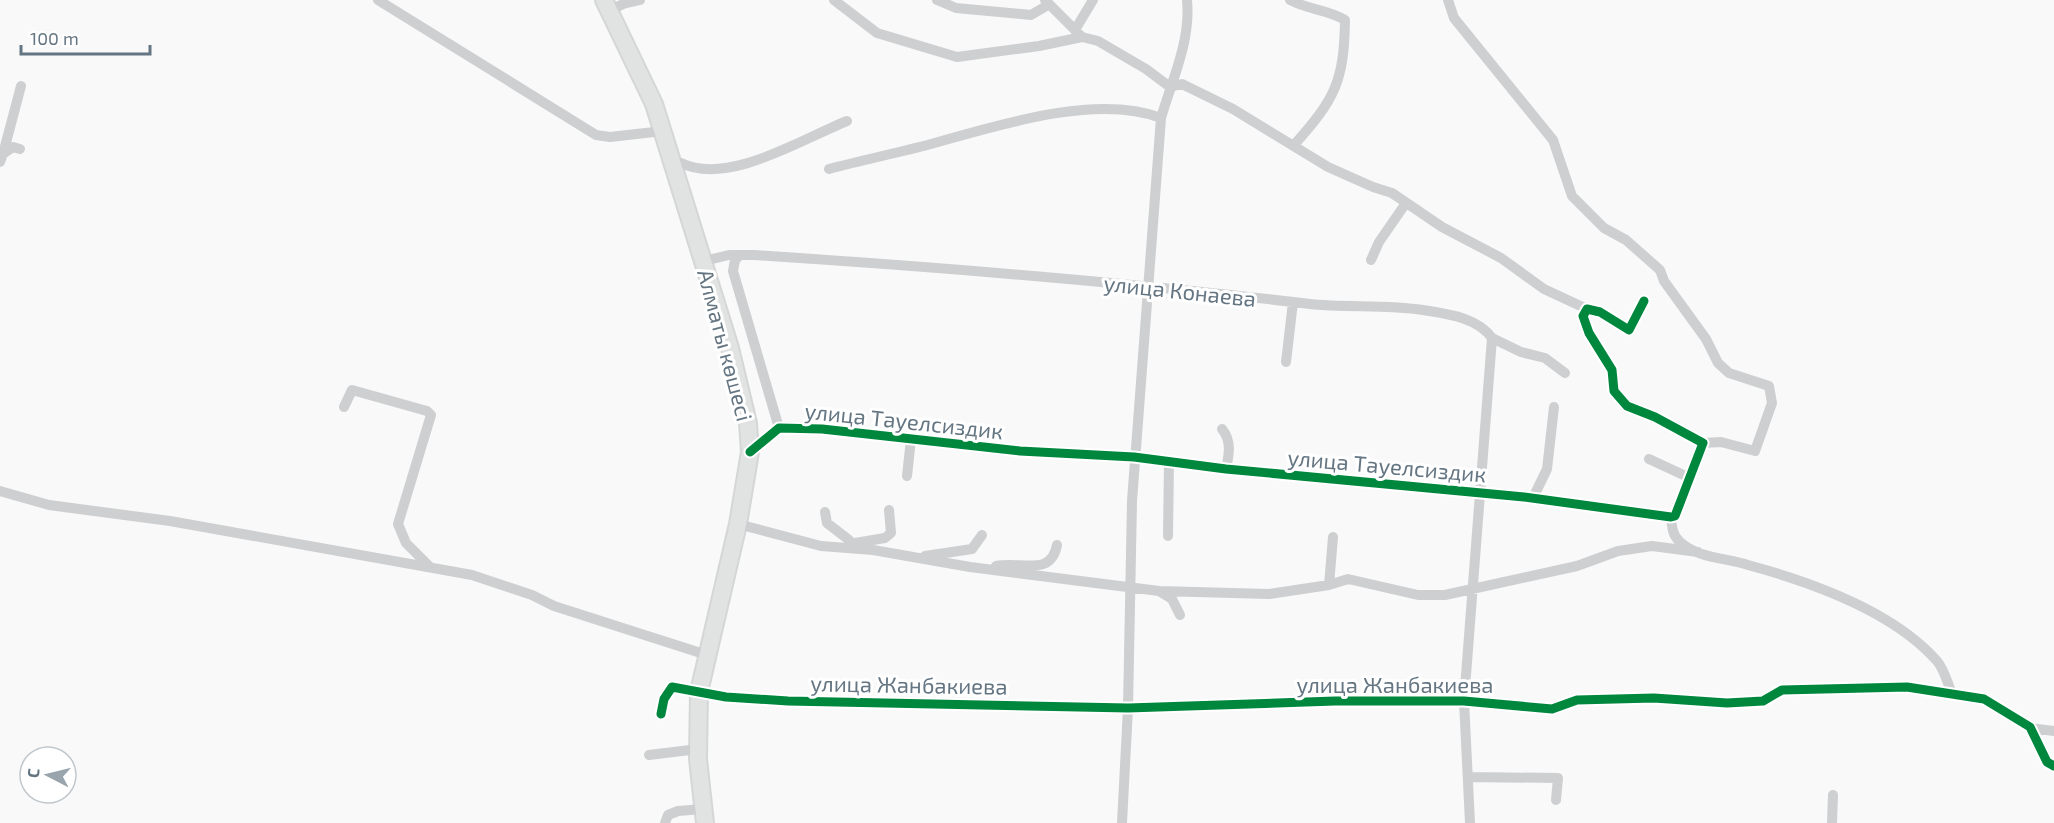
<svg xmlns="http://www.w3.org/2000/svg" width="2054" height="823" font-family="'Exo 2',sans-serif">
<style>
.lines{fill:none;stroke-linecap:round;stroke-linejoin:round}
.primary-casing{stroke:#d5d6d7;stroke-width:20}
.street{stroke:#cecfd0;stroke-width:10}
.primary{stroke:#e1e2e2;stroke-width:16}
.cycleway-casing{stroke:#fff;stroke-width:13}
.cycleway{stroke:#00873e;stroke-width:9}
.labels{text-anchor:middle;dominant-baseline:central;stroke-width:6;stroke-linejoin:round;paint-order:stroke}
.street-label{font-size:22px;fill:#657683;stroke:#fff}
</style>
<rect width="100%" height="100%" fill="#f9f9f9"/>
<g class="lines">
<g class="primary-casing">
<path id="primary" d="M 604,0 L 654,104 L 730,348 L 748,423 L 750,452 L 738,524 L 699,692 L 698,759 L 705,823"/>
</g>
<path class="street" d="M 378,0 L 596,135 L 610,137 L 663,131
M 834,0 L 877,33 L 957,57 L 1039,46 L 1082,37
M 937,0 L 956,8 L 1031,15 L 1048,5
M 1045,0 L 1082,37 L 1098,41 L 1146,69 L 1170,87
M 1290,0 C 1308,10 1327,9 1345,20 C 1344,82 1335,99 1294,145
M 1448,0 L 1454,18 L 1553,140 L 1572,196 L 1604,228 L 1626,240 L 1660,270 L 1664,281 L 1706,339 L 1718,363 L 1729,373 L 1769,386 L 1772,403 L 1755,451 L 1721,442 L 1703,443
M 609,11 L 623,4 L 640,0
M 1075,30 L 1093,0
M 1170,87 L 1182,84 L 1233,109 L 1328,167 L 1373,187 L 1392,193 L 1442,227 L 1501,258 L 1544,289 L 1587,309
M 3,154 L 21,86
M 0,162 L 3,154 L 13,147 L 20,149
M 674,165 L 681,163 C 728,186 802,139 847,121
M 829,169 C 863,160 897,153 931,144 C 996,126 1096,93 1161,118
M 740,255 L 735,260 L 733,271 L 779,428
M 1371,260 L 1379,242 L 1406,203
M 704,261 L 729,255 L 753,255 C 939,267 1125,282 1310,304 C 1347,308 1386,304 1423,310 C 1447,314 1477,317 1492,338 L 1464,701 L 1470,823
M 1492,338 L 1521,352 L 1545,358 L 1565,373
M 1286,362 L 1293,302
M 344,407 L 352,390 L 427,411 L 431,415 L 398,524 L 406,543 L 430,567
M 1222,429 C 1232,441 1229,455 1226,469
M 750,452 L 779,428 L 822,429 L 1020,451 L 1134,457 L 1226,469 L 1524,497 L 1671,517 L 1675,516 L 1703,443 L 1655,417 L 1627,406 L 1614,391 L 1612,370 L 1589,333 L 1583,316 L 1587,309 L 1600,312 L 1629,330 L 1644,301
M 1649,459 L 1690,478
M 907,476 L 911,439
M 0,491 L 49,505 L 170,521 L 472,575 L 532,595 L 554,606 L 707,655
M 1533,498 L 1547,469 L 1554,407
M 825,512 L 827,523 L 849,540 L 853,547 L 855,543 L 885,538 L 891,533 L 889,510
M 1671,517 C 1672,526 1672,535 1680,542 C 1697,558 1727,558 1748,565 C 1811,582 1893,611 1937,661 C 1944,669 1948,684 1952,694
M 738,524 L 821,546 L 873,550 L 970,567 L 1159,591 L 1172,599 L 1180,615
M 1168,536 L 1169,461
M 925,556 L 972,549 L 982,535
M 996,566 C 1022,561 1051,577 1057,545
M 1329,585 L 1333,537
M 1159,591 L 1269,594 L 1329,585 L 1348,579 L 1418,595 L 1445,595 L 1577,566 L 1618,551 L 1652,546 L 1698,552
M 661,714 L 664,699 L 672,687 L 726,697 L 788,701 L 1128,708 L 1335,701 L 1464,701 L 1552,709 L 1577,700 L 1654,698 L 1727,703 L 1763,701 L 1782,690 L 1907,687 L 1984,699 L 2030,727 L 2047,762 L 2054,766
M 2030,728 L 2054,731
M 649,755 L 698,749
M 1468,777 L 1558,778 L 1556,800
M 665,823 L 668,815 L 678,811 L 703,809
M 1122,823 L 1128,708 L 1132,501 L 1161,118 C 1172,80 1191,41 1187,0
M 1832,823 L 1833,795"/>
<use href="#primary" class="primary"/>
<g class="cycleway-casing">
<path id="cycleway" d="M 750,452 L 779,428 L 822,429 L 1020,451 L 1134,457 L 1226,469 L 1524,497 L 1671,517 L 1675,516 L 1703,443 L 1655,417 L 1627,406 L 1614,391 L 1612,370 L 1589,333 L 1583,316 L 1587,309 L 1600,312 L 1629,330 L 1644,301
M 661,714 L 664,699 L 672,687 L 726,697 L 788,701 L 1128,708 L 1335,701 L 1464,701 L 1552,709 L 1577,700 L 1654,698 L 1727,703 L 1763,701 L 1782,690 L 1907,687 L 1984,699 L 2030,727 L 2047,762 L 2054,766"/>
</g>
<use href="#cycleway" class="cycleway"/>
</g>
<g class="labels">
<g class="street-label">
<text transform="translate(1180 290) rotate(6)">улица Конаева</text>
<text transform="translate(726 345) rotate(75)">Алматы көшесі</text>
<text transform="translate(904 420) rotate(6)">улица Тауелсиздик</text>
<text transform="translate(1387 465) rotate(5)">улица Тауелсиздик</text>
<text transform="translate(909 684) rotate(1)">улица Жанбакиева</text>
<text x="1395" y="684">улица Жанбакиева</text>
</g>
</g>
<g transform="translate(48 775) rotate(277)"><circle r="28" fill="#ffffff" stroke="#c1c8cd" stroke-width="1.5"/>
<path d="M0-4.5L10 22L0 15L-10 22Z" fill="#99a4ac"/>
<text y="-9" font-size="16" font-weight="bold" text-anchor="middle" fill="#657683">С</text>
</g>
<path d="M21 45v9h129v-9" fill="none" stroke="#657683" stroke-width="3"/>
<text x="30" y="45" font-size="18" fill="#657683" stroke="#ffffff" stroke-width="4.5" paint-order="stroke">100 m</text>
</svg>
